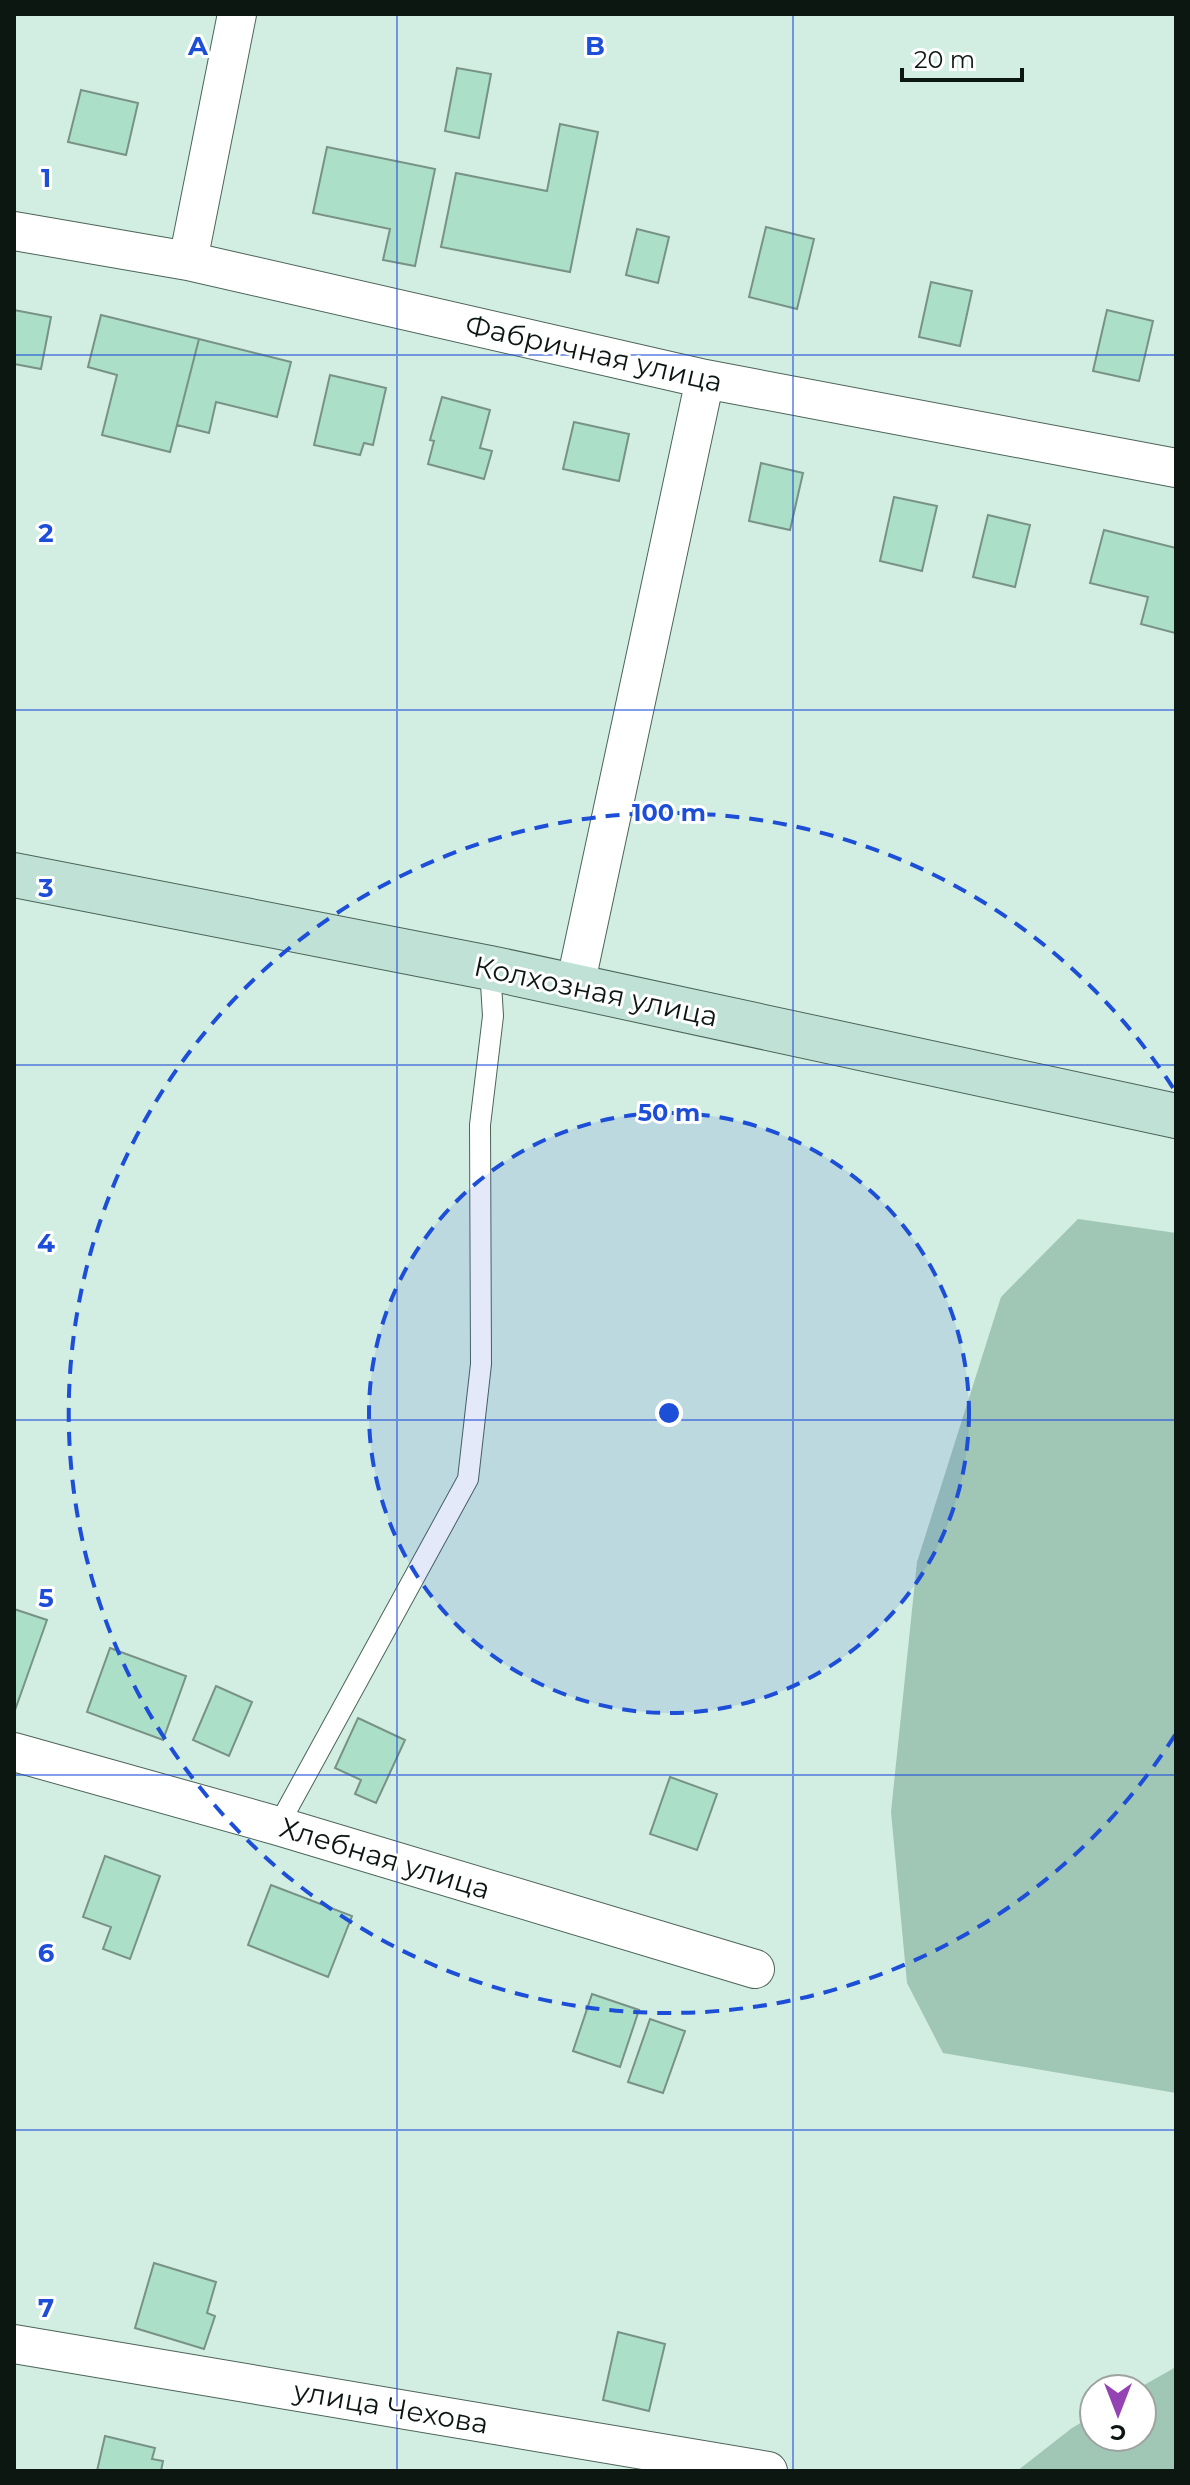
<svg xmlns="http://www.w3.org/2000/svg" width="1190" height="2485" font-family="Montserrat,sans-serif">
<style>
.green{fill:#a0c6b5}
.building{fill:#abdfc8;stroke:#789286;stroke-width:2}
.lines{fill:none;stroke-linecap:round;stroke-linejoin:round}
.lane-casing{stroke:#4c6459;stroke-width:22}
.street-casing{stroke:#4c6459;stroke-width:40}
.secondary-casing{stroke:#4c6459;stroke-width:46}
.lane{stroke:#fff;stroke-width:20}
.street{stroke:#fff;stroke-width:38}
.secondary{stroke:#c0e2d6;stroke-width:44}
.grid{fill:none;stroke:#1d4ed8;stroke-width:2;stroke-opacity:0.55}
.ring{fill:none;stroke:#1d4ed8;stroke-width:4;stroke-dasharray:14 10}
.labels{text-anchor:middle;dominant-baseline:central;stroke-width:6;stroke-linejoin:round;paint-order:stroke}
.street-label{font-size:28px;fill:#0d1712;stroke:#fff}
.grid-label{font-size:26px;text-anchor:middle;font-weight:bold;fill:#1d4ed8;stroke:#fff;stroke-width:6;stroke-linejoin:round;paint-order:stroke}
.centre{fill:#1d4ed8;stroke:#fff;stroke-width:4}
.ring-label{font-size:24px;text-anchor:middle;font-weight:bold;fill:#1d4ed8;stroke:#fff;stroke-width:6;stroke-linejoin:round;paint-order:stroke}
</style>
<rect width="100%" height="100%" fill="#d2ede1"/>
<path class="green" d="M 1078,1219 L 1176,1233 L 1176,2093 L 943,2053 L 907,1983 L 891,1812 L 917,1562 L 1001,1297 Z
M 1176,2367 L 1176,2471 L 1017,2471 L 1072,2428 L 1094,2415 L 1094,2437 L 1142,2437 L 1142,2389 L 1137,2389 Z"/>
<path class="building" d="M 457,68 L 491,74 L 479,138 L 445,131 Z
M 81,90 L 138,103 L 126,155 L 68,142 Z
M 560,124 L 598,132 L 570,272 L 441,247 L 456,173 L 547,191 Z
M 327,147 L 435,169 L 415,266 L 383,260 L 390,229 L 313,213 Z
M 766,227 L 814,239 L 797,309 L 749,297 Z
M 637,229 L 669,237 L 658,283 L 626,275 Z
M 931,282 L 972,291 L 960,346 L 919,337 Z
M 14,310 L 51,317 L 41,369 L 14,364 Z
M 1107,310 L 1153,321 L 1139,381 L 1093,371 Z
M 101,315 L 199,339 L 170,452 L 102,435 L 117,375 L 88,367 Z
M 199,339 L 291,362 L 277,417 L 216,402 L 209,433 L 177,425 Z
M 330,375 L 386,388 L 373,445 L 364,443 L 360,455 L 314,445 Z
M 442,397 L 490,410 L 480,448 L 492,451 L 484,479 L 428,464 L 434,441 L 430,440 Z
M 574,422 L 629,434 L 619,481 L 563,469 Z
M 761,463 L 803,473 L 790,530 L 749,521 Z
M 894,497 L 937,506 L 922,571 L 880,561 Z
M 988,515 L 1030,525 L 1015,587 L 973,577 Z
M 1104,530 L 1176,548 L 1175,633 L 1141,624 L 1148,597 L 1090,583 Z
M 14,1609 L 47,1620 L 14,1713 Z
M 110,1648 L 186,1676 L 163,1740 L 87,1712 Z
M 216,1686 L 252,1702 L 229,1756 L 193,1740 Z
M 358,1718 L 405,1740 L 376,1803 L 355,1794 L 361,1780 L 335,1768 Z
M 670,1777 L 717,1794 L 697,1850 L 650,1834 Z
M 105,1856 L 160,1876 L 130,1959 L 103,1949 L 111,1927 L 83,1917 Z
M 271,1885 L 352,1916 L 328,1977 L 248,1945 Z
M 592,1994 L 639,2010 L 620,2067 L 573,2051 Z
M 650,2019 L 685,2031 L 663,2093 L 628,2082 Z
M 154,2263 L 216,2282 L 207,2313 L 215,2316 L 204,2349 L 135,2328 Z
M 618,2332 L 665,2344 L 649,2411 L 603,2400 Z
M 105,2436 L 155,2448 L 152,2459 L 163,2461 L 161,2471 L 97,2471 Z"/>
<g class="lines">
<g class="lane-casing">
<path id="lane" d="M 278,1826 L 468,1479 L 481,1364 L 480,1125 L 493,1016 L 490,968"/>
</g>
<g class="street-casing">
<path id="street" d="M 14,231 L 188,261 L 705,379 L 1176,468
M 188,261 L 237,14
M 575,986 L 705,379
M 14,1752 L 278,1826 L 755,1969
M 14,2344 L 768,2471"/>
</g>
<g class="secondary-casing">
<path id="secondary" d="M 14,875 L 490,968 L 1176,1116"/>
</g>
<use href="#lane" class="lane"/>
<use href="#street" class="street"/>
<use href="#secondary" class="secondary"/>
</g>
<path class="grid" d="M 397,14 L 397,2471M 793,14 L 793,2471M 14,355 L 1176,355M 14,710 L 1176,710M 14,1065 L 1176,1065M 14,1420 L 1176,1420M 14,1775 L 1176,1775M 14,2130 L 1176,2130"/>
<circle cx="669" cy="1413" r="300" fill="#1d4ed8" fill-opacity=".12"/>
<g class="ring">
<circle cx="669" cy="1413" r="300"/>
<path d="M1175 1735A600 600 0 1 1 1175 1091"/>
</g>
<g class="labels">
<g class="street-label">
<text transform="translate(594 353) rotate(13)">Фабричная улица</text>
<text transform="translate(596 991) rotate(12)">Колхозная улица</text>
<text transform="translate(385 1858) rotate(17)">Хлебная улица</text>
<text transform="translate(391 2407) rotate(10)">улица Чехова</text>
</g>
</g>
<g class="grid-label">
<text x="198" y="55">A</text>
<text x="595" y="55">B</text>
<text x="46" y="187">1</text>
<text x="46" y="542">2</text>
<text x="46" y="897">3</text>
<text x="46" y="1252">4</text>
<text x="46" y="1607">5</text>
<text x="46" y="1962">6</text>
<text x="46" y="2317">7</text>
</g>
<circle cx="669" cy="1413" r="12" class="centre"/>
<g class="ring-label">
<text x="669" y="821">100 m</text>
<text x="669" y="1121">50 m</text>
</g>
<rect width="1190" height="2485" fill="none" stroke="#0d1712" stroke-width="32"/>
<g transform="translate(1118 2413) rotate(180)"><circle r="38" fill="#ffffff" stroke="#9ea2a0" stroke-width="2"/>
<path d="M0-6L14 30L0 20L-14 30Z" fill="#9443b2"/>
<text y="-12" font-size="22" font-weight="bold" text-anchor="middle" fill="#0d1712">С</text>
</g>
<path d="M902 68v12h120v-12" fill="none" stroke="#0d1712" stroke-width="4"/>
<text x="914" y="68" font-size="24" fill="#0d1712" stroke="#ffffff" stroke-width="6" paint-order="stroke">20 m</text>
</svg>
